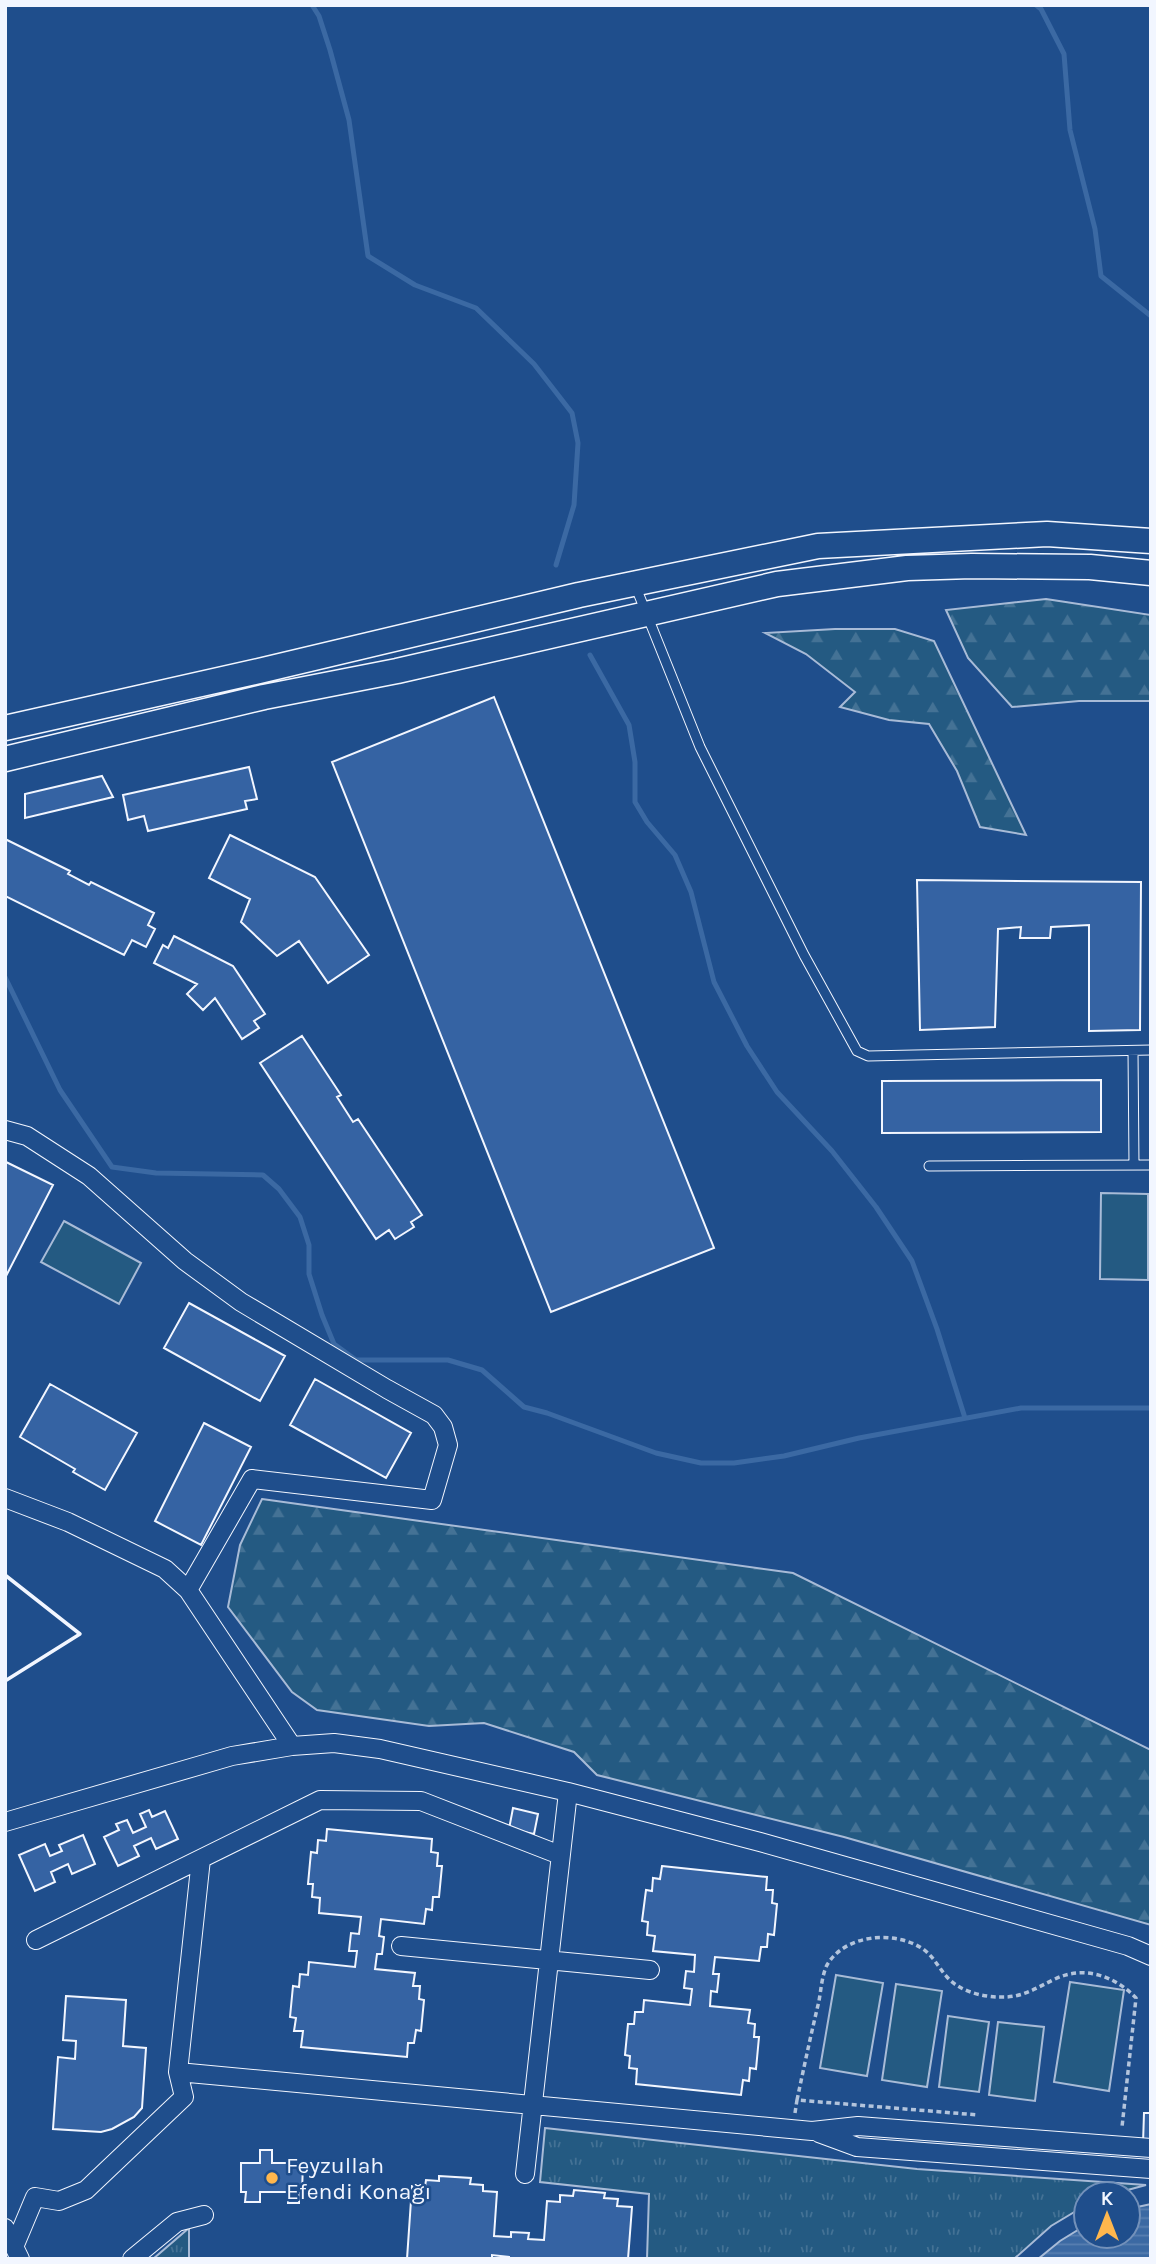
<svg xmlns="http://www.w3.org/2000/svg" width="1156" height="2264" font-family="Karla,sans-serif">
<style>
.grass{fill:url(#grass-tufts);stroke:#a8bbd7;stroke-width:2}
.forest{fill:url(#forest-firs);stroke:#a8bbd7;stroke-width:2}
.green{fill:#245a82;stroke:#a8bbd7;stroke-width:2}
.water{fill:url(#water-rules);stroke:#a8bbd7;stroke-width:2}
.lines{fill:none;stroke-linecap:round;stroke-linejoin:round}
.stream{stroke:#3b69a3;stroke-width:5}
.building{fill:#3563a3;stroke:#f2f6ff;stroke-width:2}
.lane-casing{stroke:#f2f6ff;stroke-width:11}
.street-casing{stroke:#f2f6ff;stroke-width:20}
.secondary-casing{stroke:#f2f6ff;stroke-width:27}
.path{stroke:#b3c4dc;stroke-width:3.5;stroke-dasharray:5 3.5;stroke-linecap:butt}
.lane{stroke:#1f4e8c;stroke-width:9}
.street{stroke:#1f4e8c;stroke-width:18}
.secondary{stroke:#1f4e8c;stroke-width:24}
.wall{stroke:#f2f6ff;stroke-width:3.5}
.poi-dot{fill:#ffb74d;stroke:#1f4e8c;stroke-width:2.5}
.labels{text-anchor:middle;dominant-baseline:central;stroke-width:5;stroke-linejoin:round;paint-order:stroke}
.poi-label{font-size:23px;fill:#f2f6ff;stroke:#1f4e8c;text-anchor:start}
</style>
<defs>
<pattern id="grass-tufts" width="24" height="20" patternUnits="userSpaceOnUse" patternTransform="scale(1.75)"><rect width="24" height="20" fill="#245a82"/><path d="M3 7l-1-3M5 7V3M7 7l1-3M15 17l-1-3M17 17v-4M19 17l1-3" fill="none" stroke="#447295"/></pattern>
<pattern id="forest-firs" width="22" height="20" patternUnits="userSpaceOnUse" patternTransform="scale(1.75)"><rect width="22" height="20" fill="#245a82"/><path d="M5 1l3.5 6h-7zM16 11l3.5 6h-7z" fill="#447295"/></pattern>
<pattern id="water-rules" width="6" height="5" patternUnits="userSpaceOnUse" patternTransform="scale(1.75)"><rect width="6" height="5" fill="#3b69a3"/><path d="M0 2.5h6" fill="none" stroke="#587fb1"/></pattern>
</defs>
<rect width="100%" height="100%" fill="#1f4e8c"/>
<path class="grass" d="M 545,2128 L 917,2169 L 1146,2185 L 1113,2194 L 1086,2194 L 1086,2205 L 1051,2226 L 1014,2259 L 647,2259 L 649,2194 L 540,2182 Z
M 189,2228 L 189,2259 L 153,2259 Z"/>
<path class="forest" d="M 1046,599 L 1151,615 L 1151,701 L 1079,701 L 1012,707 L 968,658 L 946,610 Z
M 835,629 L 895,629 L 934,641 L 1026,835 L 980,827 L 957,771 L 929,724 L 889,720 L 840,707 L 855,692 L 806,654 L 765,633 Z
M 262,1499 L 793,1573 L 1151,1750 L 1151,1925 L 844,1837 L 597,1775 L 574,1752 L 484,1723 L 429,1726 L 317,1710 L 292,1692 L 228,1607 L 240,1545 Z"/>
<path class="green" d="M 1101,1193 L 1148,1194 L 1148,1280 L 1100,1279 Z
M 64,1221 L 141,1263 L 119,1304 L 41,1262 Z
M 836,1975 L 883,1983 L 867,2076 L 820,2068 Z
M 1070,1982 L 1124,1990 L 1109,2091 L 1054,2082 Z
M 896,1984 L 942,1991 L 927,2087 L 882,2080 Z
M 948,2016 L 989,2022 L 979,2092 L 939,2087 Z
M 998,2022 L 1044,2027 L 1035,2101 L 989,2095 Z"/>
<path class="water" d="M 1151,2204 L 1151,2259 L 1038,2259 L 1060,2241 L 1086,2225 L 1086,2236 L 1128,2236 L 1128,2209 Z"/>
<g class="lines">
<path class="stream" d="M 312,5 L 319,16 L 330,50 L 349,120 L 368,256 L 415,285 L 476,308 L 534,364 L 572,413 L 578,443 L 574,505 L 556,565
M 1036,5 L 1041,9 L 1064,54 L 1070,130 L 1095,229 L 1101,276 L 1151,316
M 590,655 L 629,725 L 635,762 L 635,802 L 647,822 L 675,855 L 691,892 L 714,982 L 747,1046 L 777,1092 L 832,1151 L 876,1207 L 912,1261 L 937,1329 L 965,1418
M 5,977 L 60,1090 L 112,1167 L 156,1173 L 263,1175 L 279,1189 L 300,1217 L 309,1245 L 309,1274 L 322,1315 L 334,1344 L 356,1360 L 448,1360 L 482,1370 L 524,1407 L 547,1413 L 656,1453 L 701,1463 L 734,1463 L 784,1456 L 859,1438 L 1021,1408 L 1151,1408"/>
</g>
<path class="building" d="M 494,697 L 714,1248 L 551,1312 L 332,762 Z
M 249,767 L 257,799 L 245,801 L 247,809 L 148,831 L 144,816 L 128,820 L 123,795 Z
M 102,776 L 113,797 L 25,818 L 25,794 Z
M 230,835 L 315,877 L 369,955 L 328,983 L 299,941 L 277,956 L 241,922 L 250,899 L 209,878 Z
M 5,839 L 70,871 L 68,874 L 89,885 L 91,882 L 154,913 L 148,925 L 155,929 L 146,947 L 132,940 L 124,955 L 5,896 Z
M 917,880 L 1141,882 L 1140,1030 L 1089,1031 L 1089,925 L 1051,927 L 1050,938 L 1020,938 L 1021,927 L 998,929 L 995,1027 L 920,1030 Z
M 174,936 L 233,966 L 265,1014 L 254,1021 L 259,1028 L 242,1039 L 215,998 L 203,1010 L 187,994 L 197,984 L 154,963 L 163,945 L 168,948 Z
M 302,1036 L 341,1095 L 337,1097 L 353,1122 L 358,1119 L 422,1215 L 411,1222 L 414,1227 L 395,1239 L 389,1230 L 376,1239 L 260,1063 Z
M 1101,1080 L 1101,1132 L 882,1133 L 882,1081 Z
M 6,1162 L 53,1185 L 5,1278 L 5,1164 Z
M 189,1303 L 285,1356 L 260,1401 L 164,1348 Z
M 315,1379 L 411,1433 L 386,1478 L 290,1425 Z
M 50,1384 L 137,1433 L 105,1490 L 73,1472 L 75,1469 L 20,1437 Z
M 204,1423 L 251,1447 L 201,1545 L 155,1521 Z
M 513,1808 L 538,1814 L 534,1834 L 509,1829 Z
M 149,1810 L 152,1817 L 165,1811 L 178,1839 L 156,1849 L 151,1838 L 134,1846 L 139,1856 L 118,1866 L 104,1837 L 119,1830 L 116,1824 L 127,1820 L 133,1833 L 146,1827 L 140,1814 Z
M 327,1829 L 432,1839 L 431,1852 L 438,1853 L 437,1866 L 442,1866 L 439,1897 L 433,1897 L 432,1910 L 426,1909 L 424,1924 L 381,1919 L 379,1936 L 384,1937 L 382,1954 L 377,1954 L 375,1969 L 415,1973 L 413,1986 L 420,1986 L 419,1999 L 424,2000 L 421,2031 L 416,2030 L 414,2043 L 408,2043 L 407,2057 L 301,2047 L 303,2031 L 294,2031 L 296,2018 L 290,2017 L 293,1986 L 299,1987 L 300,1974 L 308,1975 L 309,1962 L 355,1967 L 357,1951 L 349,1951 L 351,1933 L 359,1934 L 361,1917 L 319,1913 L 320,1898 L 312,1897 L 313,1884 L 308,1884 L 311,1852 L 317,1853 L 318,1840 L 326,1841 Z
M 83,1835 L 95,1864 L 72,1874 L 68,1864 L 51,1872 L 55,1882 L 35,1891 L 19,1855 L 45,1844 L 50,1856 L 62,1851 L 59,1845 Z
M 662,1866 L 767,1877 L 766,1890 L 773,1890 L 772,1903 L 777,1904 L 774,1935 L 768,1934 L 767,1947 L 761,1947 L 759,1961 L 715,1957 L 713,1974 L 719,1974 L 717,1992 L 711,1991 L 710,2006 L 750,2010 L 748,2023 L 755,2024 L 754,2037 L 759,2037 L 756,2069 L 750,2068 L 749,2081 L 743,2080 L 741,2095 L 636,2084 L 637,2069 L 629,2068 L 630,2056 L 625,2055 L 628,2024 L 634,2024 L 635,2012 L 643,2012 L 644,2000 L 690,2005 L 692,1989 L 684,1988 L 686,1971 L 694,1972 L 695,1955 L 653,1951 L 655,1936 L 647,1935 L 648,1922 L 642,1921 L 646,1890 L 652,1891 L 653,1878 L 660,1879 Z
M 66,1996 L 126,2000 L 123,2046 L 146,2048 L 142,2108 L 134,2117 L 112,2129 L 101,2132 L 53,2129 L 58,2057 L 75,2059 L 76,2041 L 63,2040 Z
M 1144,2113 L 1151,2113 L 1151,2144 L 1143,2144 Z
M 260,2150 L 272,2150 L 272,2163 L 303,2163 L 302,2193 L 299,2193 L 299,2203 L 288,2203 L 288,2192 L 260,2192 L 260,2202 L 245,2202 L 246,2192 L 241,2192 L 241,2163 L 260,2163 Z
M 439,2176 L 471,2178 L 470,2184 L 483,2185 L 483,2191 L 497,2192 L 494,2236 L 511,2237 L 511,2232 L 529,2233 L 528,2239 L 544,2240 L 547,2201 L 560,2202 L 560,2195 L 573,2196 L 574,2190 L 605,2193 L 604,2198 L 618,2199 L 617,2206 L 632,2207 L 628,2259 L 509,2259 L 509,2257 L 492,2255 L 492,2259 L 407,2259 L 412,2186 L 425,2187 L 426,2180 L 439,2181 Z"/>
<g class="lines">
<g class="lane-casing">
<path id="lane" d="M 635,585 L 700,747 L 804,955 L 857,1051 L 868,1056 L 1151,1050
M 1133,1051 L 1134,1165
M 929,1166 L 1151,1165"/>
</g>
<g class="street-casing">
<path id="street" d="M 5,1130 L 27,1136 L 89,1176 L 185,1261 L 241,1302 L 387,1389 L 434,1415 L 443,1427 L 448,1445 L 432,1500 L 252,1479 L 188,1590
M 5,1498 L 68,1522 L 165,1569 L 188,1590 L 292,1746
M 5,1822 L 232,1756 L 292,1746 L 334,1743 L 380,1749 L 568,1792 L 760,1842 L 1128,1946 L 1151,1956
M 36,1940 L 320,1800 L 421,1801 L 560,1855
M 401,1946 L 650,1970
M 178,2072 L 812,2131 L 858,2126 L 1151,2148
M 819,2133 L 857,2147 L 1151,2169
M 525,2174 L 568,1792
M 5,2228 L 20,2259
M 14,2247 L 35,2197 L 59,2201 L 86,2190 L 184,2097 L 178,2072 L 201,1859
M 132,2259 L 177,2222 L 204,2215"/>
</g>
<g class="secondary-casing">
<path id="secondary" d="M 5,728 L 259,671 L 579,595 L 818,546 L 1047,534 L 1151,541
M 5,759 L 264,697 L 397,671 L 777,584 L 907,568 L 972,566 L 1090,567 L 1151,573"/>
</g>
<path class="path" d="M 797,2100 C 804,2067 811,2034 819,2001 C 821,1990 822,1975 827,1965 C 845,1934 895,1930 923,1949 C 934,1957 938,1967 947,1977 C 959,1991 982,1997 1000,1997 C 1022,1998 1036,1988 1055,1979 C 1084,1965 1115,1976 1136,1998 L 1122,2127
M 795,2113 L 797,2100 L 978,2115"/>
<use href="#lane" class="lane"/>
<use href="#street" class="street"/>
<use href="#secondary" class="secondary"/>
<path class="wall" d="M 5,1575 L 80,1634 L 5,1681"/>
</g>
<circle class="poi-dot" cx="272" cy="2178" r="7"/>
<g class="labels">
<g class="poi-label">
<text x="286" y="2165">Feyzullah<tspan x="286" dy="26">Efendi Konağı</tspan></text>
</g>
</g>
<rect width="1156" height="2264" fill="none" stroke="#f2f6ff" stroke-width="14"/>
<g transform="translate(1107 2215)"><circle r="33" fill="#1f4e8c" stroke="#7391ba" stroke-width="2"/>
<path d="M0-5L12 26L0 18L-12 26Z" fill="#ffb74d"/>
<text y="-10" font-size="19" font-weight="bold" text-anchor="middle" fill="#f2f6ff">K</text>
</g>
</svg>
